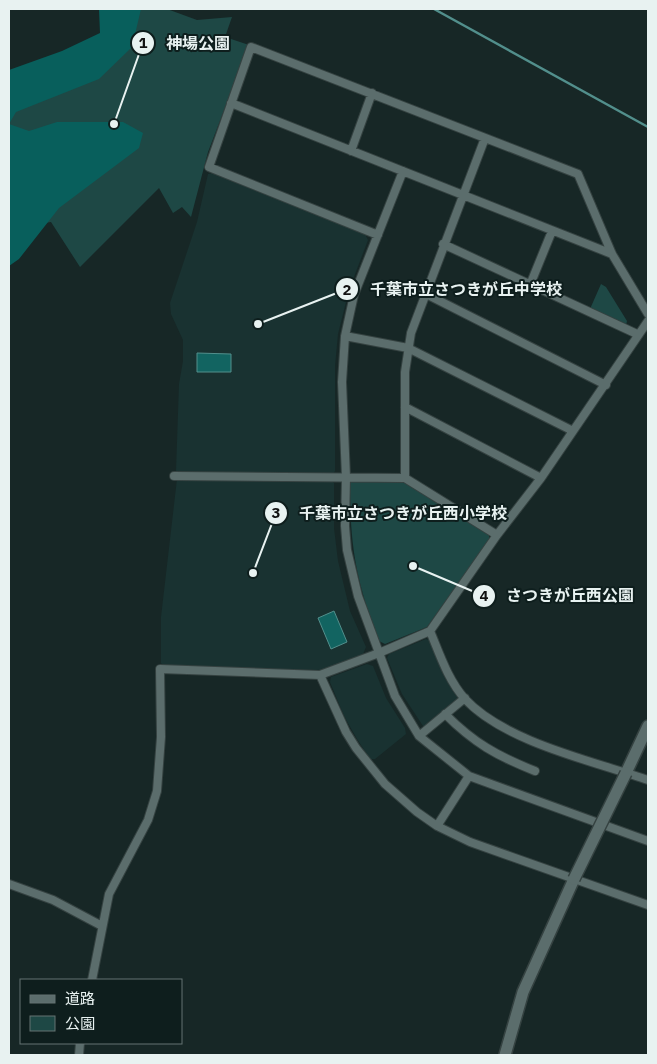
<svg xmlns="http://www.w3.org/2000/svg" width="657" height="1064" font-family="'IBM Plex Sans','Noto Sans JP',sans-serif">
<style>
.built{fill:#193231}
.green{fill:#1e4845}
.forest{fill:#085f5c}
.water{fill:#126461;stroke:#528f8c}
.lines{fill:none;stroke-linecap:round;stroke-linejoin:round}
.stream{stroke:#528f8c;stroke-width:2.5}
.street-casing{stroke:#354241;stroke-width:10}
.secondary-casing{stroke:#354241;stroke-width:14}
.street{stroke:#5b6d6c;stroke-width:8}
.secondary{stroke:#5b6d6c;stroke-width:11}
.secondary-bridge-casing{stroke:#354241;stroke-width:14;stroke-linecap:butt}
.secondary-bridge{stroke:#5b6d6c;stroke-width:11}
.leader{fill:none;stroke:#e8f2f1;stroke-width:2}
.callout-dot{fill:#e8f2f1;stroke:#0e1e1d;stroke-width:2}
.mark-label{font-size:15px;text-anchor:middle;font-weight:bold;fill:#111}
.callout-label{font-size:16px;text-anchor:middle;font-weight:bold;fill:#e8f2f1;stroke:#0e1e1d;stroke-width:4;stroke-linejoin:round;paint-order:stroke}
</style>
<rect width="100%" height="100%" fill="#172726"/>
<path class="built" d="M 213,173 L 365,234 L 368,240 L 349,290 L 338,334 L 335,366 L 335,471 L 333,474 L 178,473 L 176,471 L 179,384 L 183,361 L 183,340 L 171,314 L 170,303 L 197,222 L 208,174 Z
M 177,479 L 331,480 L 334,483 L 334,528 L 338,561 L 350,611 L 366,647 L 363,654 L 322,670 L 164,667 L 161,663 L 161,617 Z
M 426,639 L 429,640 L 448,683 L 458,695 L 458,701 L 427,726 L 423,726 L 402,694 L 387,658 L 389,654 Z
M 367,664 L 373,666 L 386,698 L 405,728 L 406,734 L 375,759 L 370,759 L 357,739 L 344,716 L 330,682 L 331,677 Z"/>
<path class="green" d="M 125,9 L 167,9 L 197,20 L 232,17 L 225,37 L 249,45 L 208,152 L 191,217 L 182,207 L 173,213 L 159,188 L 80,267 L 51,222 L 18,227 L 9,252 L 9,95 L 88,76 Z
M 601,284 L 606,287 L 627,321 L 626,325 L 590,309 Z
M 353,480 L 402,481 L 489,535 L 489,540 L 427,627 L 385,644 L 379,641 C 356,581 350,547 350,483 Z"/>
<path class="forest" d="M 99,9 L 141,9 L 132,47 L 99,79 L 16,112 L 9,124 L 29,131 L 57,122 L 123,122 L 143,133 L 139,148 L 59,208 L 19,259 L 9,266 L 9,70 L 62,51 L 100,33 Z"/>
<path class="water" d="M 197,353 L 231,354 L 231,372 L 197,372 Z
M 334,611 L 347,642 L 331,649 L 318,618 Z"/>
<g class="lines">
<path class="stream" d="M 434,9 L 648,127"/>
<g class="street-casing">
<path id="street" d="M 231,103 L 612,254
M 351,151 L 372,93
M 403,171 L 354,295 L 345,336 L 342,382 L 346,477 L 345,526 L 347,550 L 358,596 L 395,696 L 419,736 L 469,776 L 648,841
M 378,235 L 209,167 L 251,47 L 578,174 L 612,254 L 648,314
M 443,244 L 637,334
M 530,285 L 552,231
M 424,293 L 606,385
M 345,336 L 408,348 L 573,431
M 405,407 L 541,478
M 174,476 L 405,478 L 497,535
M 405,478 L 405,372 L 411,333 L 485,138
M 430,631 C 440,655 448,680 465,699 C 505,742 593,761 648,780
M 320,675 L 346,732 L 356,748 L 385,784 L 417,812 L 437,826 L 470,842 L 648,905
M 445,714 C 474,743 497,756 535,771
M 419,736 L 465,698
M 437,826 L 469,776
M 9,884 L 53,900 L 102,926
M 92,980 L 109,894 L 148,820 L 157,791 L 161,737 L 160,669 L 320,675 L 379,653 L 430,631 L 497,535 L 541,478 L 648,321
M 79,1055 L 80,1043"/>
</g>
<g class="secondary-casing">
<path id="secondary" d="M 626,773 L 648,726
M 505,1055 L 523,992 L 574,879"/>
</g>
<use href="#street" class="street"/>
<use href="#secondary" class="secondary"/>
<g class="secondary-bridge-casing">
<path id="secondary-bridge" d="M 574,879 L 626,773"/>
</g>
<use href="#secondary-bridge" class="secondary-bridge"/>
</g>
<path class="leader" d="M114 124L143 43M258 324L347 289M253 573L276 513M413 566L484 596"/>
<g class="callout-dot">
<circle cx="114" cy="124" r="5"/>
<circle cx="258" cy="324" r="5"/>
<circle cx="253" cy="573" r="5"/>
<circle cx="413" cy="566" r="5"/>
<circle cx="143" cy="43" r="12"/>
<circle cx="347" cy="289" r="12"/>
<circle cx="276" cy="513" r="12"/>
<circle cx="484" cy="596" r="12"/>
</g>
<g class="mark-label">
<text x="143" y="48">1</text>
<text x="347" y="295">2</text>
<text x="276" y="518">3</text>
<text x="484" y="601">4</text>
</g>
<g class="callout-label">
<text x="198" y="49">神場公園</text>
<text x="466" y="295">千葉市立さつきが丘中学校</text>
<text x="403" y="519">千葉市立さつきが丘西小学校</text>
<text x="570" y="601">さつきが丘西公園</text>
</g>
<rect width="657" height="1064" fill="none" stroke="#e8f2f1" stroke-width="20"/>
<rect x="20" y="979" width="162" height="65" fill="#0e1e1d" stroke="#657372"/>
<rect x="30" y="995" width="25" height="8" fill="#5b6d6c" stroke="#657372"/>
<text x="65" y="1004" font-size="15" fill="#e8f2f1">道路</text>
<rect x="30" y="1016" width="25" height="15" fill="#1e4845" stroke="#657372"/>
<text x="65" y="1029" font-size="15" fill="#e8f2f1">公園</text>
</svg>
